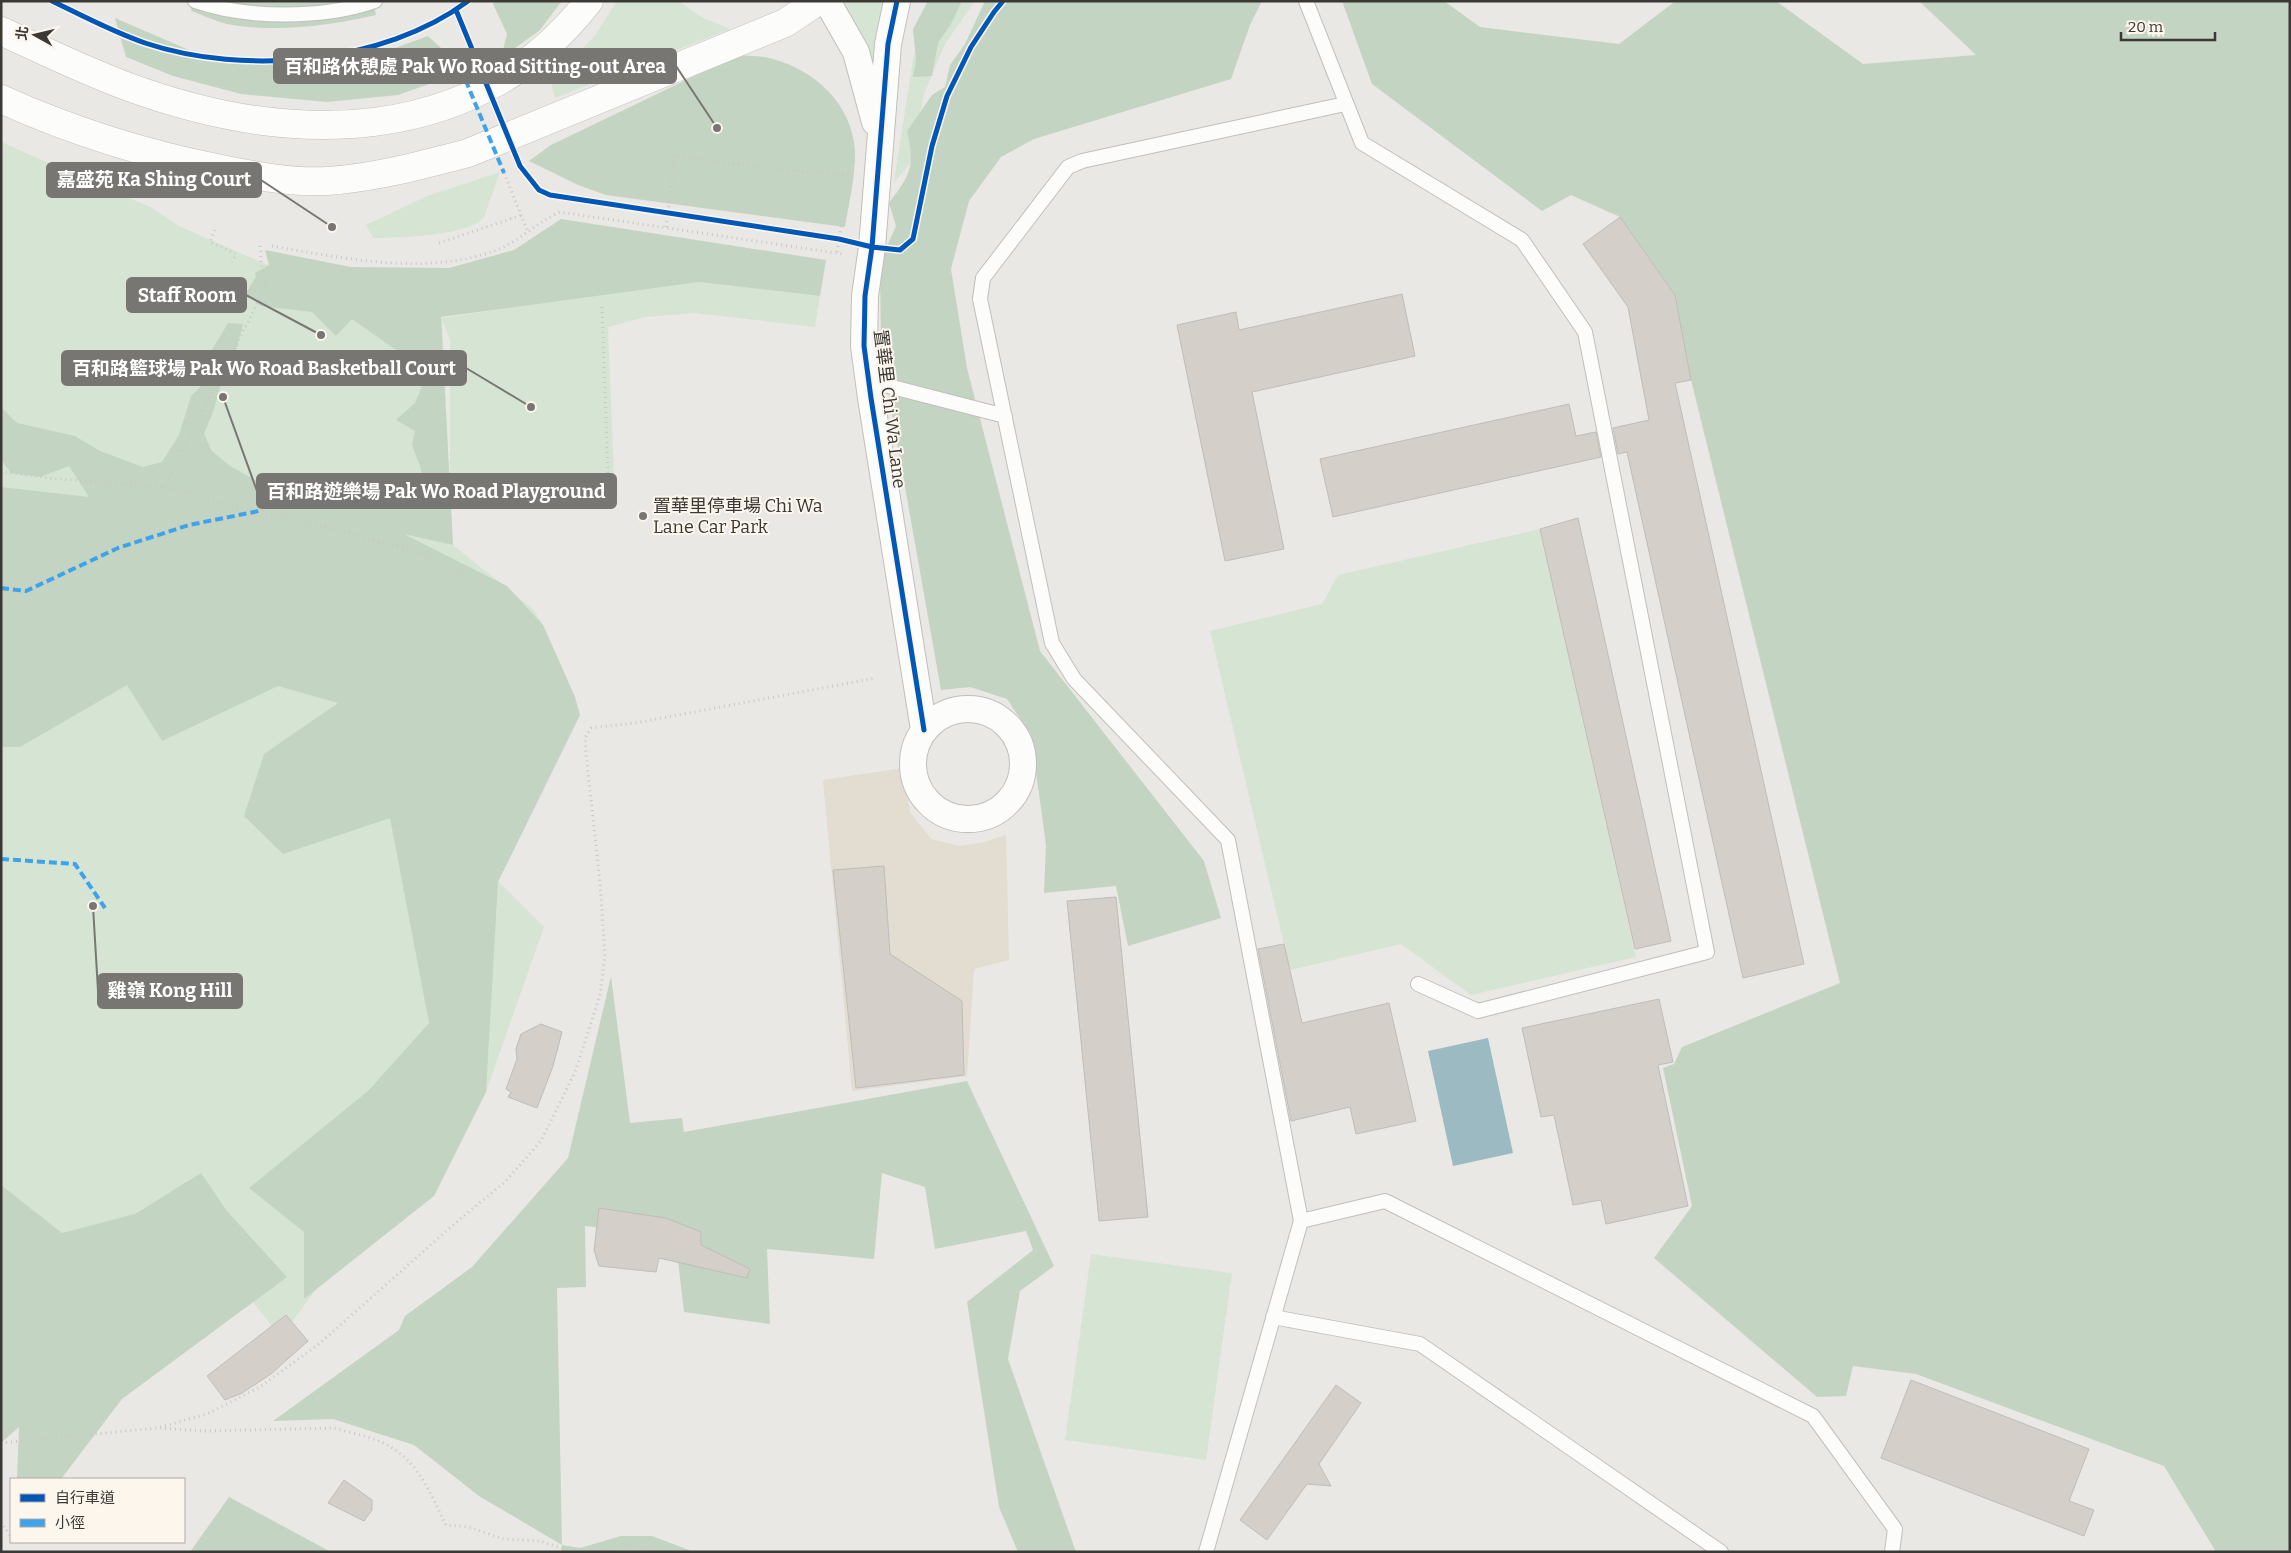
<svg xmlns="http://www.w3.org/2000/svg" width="2291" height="1553" font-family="Bitter,'Noto Sans TC',serif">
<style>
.built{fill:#e2dcd1}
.green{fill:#d6e4d4;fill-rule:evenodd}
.forest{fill:#c4d4c2}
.water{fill:#9cbac2}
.building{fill:#d4cfc8;stroke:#bfbdba}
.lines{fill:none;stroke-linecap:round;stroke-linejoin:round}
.lane-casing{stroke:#c1bfbc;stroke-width:16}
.street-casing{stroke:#c1bfbc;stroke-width:28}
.secondary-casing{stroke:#c1bfbc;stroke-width:29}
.path{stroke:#c9c8c7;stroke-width:3;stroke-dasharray:1 4;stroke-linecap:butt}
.lane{stroke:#fcfcfb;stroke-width:14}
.street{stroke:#fcfcfb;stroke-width:26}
.secondary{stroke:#fcfcfb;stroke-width:28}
.quiet{stroke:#3fa3eb;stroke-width:4;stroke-dasharray:8 4;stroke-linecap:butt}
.cycleway-casing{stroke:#fcf6ed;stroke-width:8}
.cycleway{stroke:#0057b8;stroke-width:5}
.poi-dot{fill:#787672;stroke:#fcf6ed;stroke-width:2}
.labels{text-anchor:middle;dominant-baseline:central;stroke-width:4;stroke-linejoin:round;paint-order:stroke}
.street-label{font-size:18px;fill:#3b3935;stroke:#fcf6ed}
.poi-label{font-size:18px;fill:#3b3935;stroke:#fcf6ed;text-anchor:start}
.leader{fill:none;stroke:#787672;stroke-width:2}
.callout-dot{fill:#787672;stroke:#fcf6ed;stroke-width:2}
.callout{fill:#787672;stroke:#787672;stroke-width:2}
.callout-label{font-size:19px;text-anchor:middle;font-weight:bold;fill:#fff}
</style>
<rect width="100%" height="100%" fill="#eae8e4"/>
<path class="built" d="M 903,768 L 910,812 L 931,839 L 959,846 L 985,842 L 1006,835 L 1009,960 L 974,969 L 967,1076 L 852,1091 L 823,780 Z"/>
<path class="green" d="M 617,1 L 679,1 L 701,17 L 730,29 L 555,98 L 551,83 L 596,34 Z
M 827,1 L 899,1 L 875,124 Z
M 929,1 L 975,1 L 945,44 L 924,94 L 910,164 L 894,182 L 913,59 Z
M 1,142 L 152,208 L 179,226 L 270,266 L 285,284 L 442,318 L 593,295 L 699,282 L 820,296 L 815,327 L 694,313 L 645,317 L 608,327 L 614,475 L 450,487 L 453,545 L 533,609 L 543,625 L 561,665 L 580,715 L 498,881 L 544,927 L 486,1092 L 434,1196 L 379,1204 L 281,1337 L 179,1211 L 1,1323 ZM 442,320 L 450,339 L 450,472 L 449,472 Z
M 500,172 L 484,217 C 470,236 398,238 373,238 L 366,225 L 427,196 Z
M 1540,529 L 1636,957 L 1471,995 L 1401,944 L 1290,970 L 1210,631 L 1322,604 L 1338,575 Z
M 1091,1254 L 1232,1273 L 1206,1460 L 1065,1440 Z"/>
<path class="forest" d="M 192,1 L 373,1 L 376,15 C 327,26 277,33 227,24 C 215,21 202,15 191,11 Z
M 495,1 L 562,1 L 539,31 L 501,58 L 507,34 L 493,4 Z
M 928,1 L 962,1 L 951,24 L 938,43 L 932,76 L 913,77 L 916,60 L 913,29 Z
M 985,1 L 1262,1 L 1250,25 L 1231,79 L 1034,139 L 1001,157 L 969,201 L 951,269 L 967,368 L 1040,651 L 1204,861 L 1221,918 L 1128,946 L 1116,886 L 1044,893 L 1046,845 L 1031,735 L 1007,699 L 970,687 L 941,690 L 881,352 L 880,262 L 896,226 L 889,203 C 911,174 915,167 907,131 L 932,95 L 945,87 L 950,65 L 965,44 Z
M 1342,1 L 1444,1 L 1480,27 L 1619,44 L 1673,3 L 1673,1 L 1776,1 L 1863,64 L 1976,55 L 1919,1 L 2290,1 L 2290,1552 L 2216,1552 L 2164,1466 L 1916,1374 L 1853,1366 L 1846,1396 L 1817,1397 L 1654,1258 L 1692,1206 L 1663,1068 L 1674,1064 L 1682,1047 L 1840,983 L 1691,380 L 1675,295 L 1620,217 L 1571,195 L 1542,211 L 1372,84 Z
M 115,18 L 189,50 L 243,61 L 313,68 L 359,61 L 428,36 L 466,71 L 398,95 L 327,102 L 241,94 L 173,76 L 126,57 Z
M 738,55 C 746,56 756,56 765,57 C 808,66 847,97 854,142 C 858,166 849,202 845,227 L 606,195 L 578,185 L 529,161 L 551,145 Z
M 561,219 L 826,260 L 820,296 L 699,282 L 441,317 L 453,545 L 404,534 L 507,586 L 543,625 L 575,697 L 580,715 L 498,882 L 486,1092 L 434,1196 L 304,1299 L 304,1232 L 249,1188 L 369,1090 L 429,1023 L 390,818 L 283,854 L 244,816 L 264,754 L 338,703 L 278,686 L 162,741 L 127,685 L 20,747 L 1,747 L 1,487 L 89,497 L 69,466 L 40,477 L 11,473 L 1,460 L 1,407 L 17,423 L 75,436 L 100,451 L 143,467 L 162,462 L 179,435 L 191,396 L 204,383 L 210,353 L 228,323 L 243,324 L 236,350 L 223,377 L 214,409 L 204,434 L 212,451 L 230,466 L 253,479 L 334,509 L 359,501 L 397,508 L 425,498 L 421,469 L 412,445 L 415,431 L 396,420 L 415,403 L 425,379 L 419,360 L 393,348 L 352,319 L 336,336 L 312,312 L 261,306 L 246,293 L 256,277 L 255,273 L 269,265 L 265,250 L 351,267 L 449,268 L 514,250 Z
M 611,976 L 630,1123 L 682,1118 L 684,1132 L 967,1081 L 1054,1266 L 1020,1291 L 1008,1359 L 1076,1552 L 1018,1552 L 999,1507 L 967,1302 L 1033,1250 L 1026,1231 L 935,1249 L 925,1187 L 882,1173 L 874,1259 L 767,1249 L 770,1324 L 684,1312 L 675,1235 L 585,1226 L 586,1287 L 557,1288 L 562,1545 L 580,1548 L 621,1536 L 652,1536 L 694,1552 L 562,1552 L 562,1545 L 479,1496 L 414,1445 L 333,1419 L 273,1421 L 399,1330 L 405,1316 L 472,1267 L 568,1158 Z
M 201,1173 L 227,1211 L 287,1277 L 122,1399 L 61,1479 L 17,1479 L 19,1427 L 1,1443 L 1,1185 L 62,1233 L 135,1214 Z
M 229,1497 L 331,1552 L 190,1552 Z"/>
<path class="water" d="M 1488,1038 L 1513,1153 L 1453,1166 L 1428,1051 Z"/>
<path class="building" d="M 1620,217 L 1675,295 L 1691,380 L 1675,383 L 1804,964 L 1743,978 L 1627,452 L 1618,454 L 1613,428 L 1649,420 L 1628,307 L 1583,244 Z
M 1402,294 L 1415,356 L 1252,392 L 1284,549 L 1225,561 L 1177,325 L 1236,312 L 1239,330 Z
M 1569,404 L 1576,436 L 1596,432 L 1601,457 L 1333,517 L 1320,459 Z
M 1578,518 L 1671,941 L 1635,949 L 1540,529 Z
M 884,866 L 890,954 L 962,1001 L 964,1075 L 856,1088 L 833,870 Z
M 1116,897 L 1148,1217 L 1099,1221 L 1067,901 Z
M 1284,944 L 1302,1023 L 1389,1003 L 1416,1121 L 1356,1134 L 1350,1107 L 1291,1121 L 1258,949 Z
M 1659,999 L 1673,1062 L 1658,1065 L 1688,1206 L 1606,1224 L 1601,1200 L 1573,1205 L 1554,1115 L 1541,1117 L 1522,1028 Z
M 541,1024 L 562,1032 L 553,1066 L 537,1108 L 508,1097 L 511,1092 L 506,1089 L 517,1059 L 516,1049 L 521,1034 Z
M 599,1208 L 666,1218 L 701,1232 L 701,1245 L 750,1269 L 747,1278 L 659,1258 L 656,1272 L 599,1266 L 594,1250 Z
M 286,1315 L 308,1341 L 271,1374 L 242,1393 L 225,1400 L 207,1376 Z
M 1911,1380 L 2089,1449 L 2069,1501 L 2094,1510 L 2084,1536 L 1881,1458 Z
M 1336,1385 L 1361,1403 L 1319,1464 L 1331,1486 L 1307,1484 L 1267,1540 L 1240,1520 Z
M 344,1480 L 372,1500 L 372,1510 L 364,1521 L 328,1503 Z"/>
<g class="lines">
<g class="lane-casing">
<path id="lane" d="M 195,1 C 246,19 324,19 375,1
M 1306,1 L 1362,143 L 1522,240 L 1585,332 L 1707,952 L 1478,1011 L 1418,984
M 869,381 L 1005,416
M 1301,1221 L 1385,1201 L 1813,1416 L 1895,1529 L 1892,1552
M 1273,1317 L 1420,1344 L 1721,1552
M 1206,1552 L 1301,1221 L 1228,840 L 1074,679 L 1052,643 L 980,299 L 983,278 L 1068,167 L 1082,161 L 1345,104"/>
</g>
<g class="street-casing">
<path id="street" d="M 827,1 L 856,52 L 875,122
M 897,1 L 888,44 L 872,247 L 865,296 L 864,346 L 871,398 L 924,730
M913 764a55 55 0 1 1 110 0a55 55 0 1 1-110 0Z"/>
</g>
<g class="secondary-casing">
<path id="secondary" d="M 1,31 C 42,50 83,70 126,86 C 288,146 473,150 589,1
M 1,99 C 72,131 145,154 221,169 C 256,176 291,183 327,181 C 374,178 422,165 468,153 L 785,23 L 818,1"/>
</g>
<path class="path" d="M 504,173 L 528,232
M 666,227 L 675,156 L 774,169 L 849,175
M 215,230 L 210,242 L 236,254 L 232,262
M 439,243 L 522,215
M 272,246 C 342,258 425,276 494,251 C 519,242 537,222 560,212 L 843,254
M 837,252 L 843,216
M 602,307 L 608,477
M 1,471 C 42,479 89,481 131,485 C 156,487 184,486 205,500 L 323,526 L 423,554 L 485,584
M 164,487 L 266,286 L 262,269 L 260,243
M 160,1428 L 205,1431 L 334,1428 C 355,1434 381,1438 398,1452 C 422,1469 433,1500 446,1525 L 469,1527 L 504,1539 L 540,1541 L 573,1552
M 1,1443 L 157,1428 L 207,1414 L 260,1387 L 319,1344 L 460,1219 L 505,1182 L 541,1141 L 575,1072 L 600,995 L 605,955 L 600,882 L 586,754 L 585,738 L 591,728 L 635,723 L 876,678
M 1,1522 L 11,1536
M 603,1552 C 617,1542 637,1540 651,1552"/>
<use href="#lane" class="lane"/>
<use href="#street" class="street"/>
<use href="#secondary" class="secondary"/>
<path class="quiet" d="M 461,69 L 504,173
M 1,588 L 26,591 L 118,548 L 189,525 L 259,511
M 1,859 L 75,864 L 105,908"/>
<g class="cycleway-casing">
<path id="cycleway" d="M 52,1 C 83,16 113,32 145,43 C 244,76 384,64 468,1
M 897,1 L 888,44 L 872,247 L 865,296 L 864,346 L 871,398 L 924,730
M 456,10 L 520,166 L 539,190 L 550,195 L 839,239 L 872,247 L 900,250 L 913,239 L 932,146 L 947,96 L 971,47 L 994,12 L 1003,1"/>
</g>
<use href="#cycleway" class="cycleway"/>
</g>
<circle class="poi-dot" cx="643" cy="516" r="5"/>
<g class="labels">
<g class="street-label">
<text transform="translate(890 409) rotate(83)">置華里 Chi Wa Lane</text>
</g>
<g class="poi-label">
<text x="653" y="506">置華里停車場 Chi Wa<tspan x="653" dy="21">Lane Car Park</tspan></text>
</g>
</g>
<path class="leader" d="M717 128L676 66M332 227L261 180M321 335L246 295M531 407L466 368M223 397L257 491M93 906L98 991"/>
<g class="callout-dot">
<circle cx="717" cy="128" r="5"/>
<circle cx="332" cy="227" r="5"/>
<circle cx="321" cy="335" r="5"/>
<circle cx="531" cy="407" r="5"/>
<circle cx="223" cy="397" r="5"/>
<circle cx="93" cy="906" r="5"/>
</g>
<g class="callout">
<rect x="274" y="49" width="402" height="34" rx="5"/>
<rect x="47" y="163" width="214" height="34" rx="5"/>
<rect x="127" y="278" width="119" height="34" rx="5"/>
<rect x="62" y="351" width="404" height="34" rx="5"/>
<rect x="257" y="474" width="359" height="34" rx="5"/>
<rect x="98" y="974" width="144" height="34" rx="5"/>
</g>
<g class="callout-label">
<text x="475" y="73">百和路休憩處 Pak Wo Road Sitting-out Area</text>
<text x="154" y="186">嘉盛苑 Ka Shing Court</text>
<text x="187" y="302">Staff Room</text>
<text x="264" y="375">百和路籃球場 Pak Wo Road Basketball Court</text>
<text x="436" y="498">百和路遊樂場 Pak Wo Road Playground</text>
<text x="170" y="997">雞嶺 Kong Hill</text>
</g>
<rect width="2291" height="1553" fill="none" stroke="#3b3935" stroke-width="5"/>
<rect x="10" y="1478" width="175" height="65" fill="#fcf6ed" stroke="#afaaa3"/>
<rect x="20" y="1494" width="25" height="8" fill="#0057b8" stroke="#afaaa3"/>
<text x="55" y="1503" font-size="15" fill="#3b3935">自行車道</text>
<rect x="20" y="1519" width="25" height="8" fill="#3fa3eb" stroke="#afaaa3"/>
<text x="55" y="1528" font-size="15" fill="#3b3935">小徑</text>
<g transform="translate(35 35) rotate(278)" stroke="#fcf6ed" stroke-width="4" paint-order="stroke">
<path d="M0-4L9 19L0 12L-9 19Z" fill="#3b3935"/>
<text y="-8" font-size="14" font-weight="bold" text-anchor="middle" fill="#3b3935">北</text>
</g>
<path d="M2121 32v8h94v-8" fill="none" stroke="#3b3935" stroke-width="2.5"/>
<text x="2128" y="32" font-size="15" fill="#3b3935" stroke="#fcf6ed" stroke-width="4" paint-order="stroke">20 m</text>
</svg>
